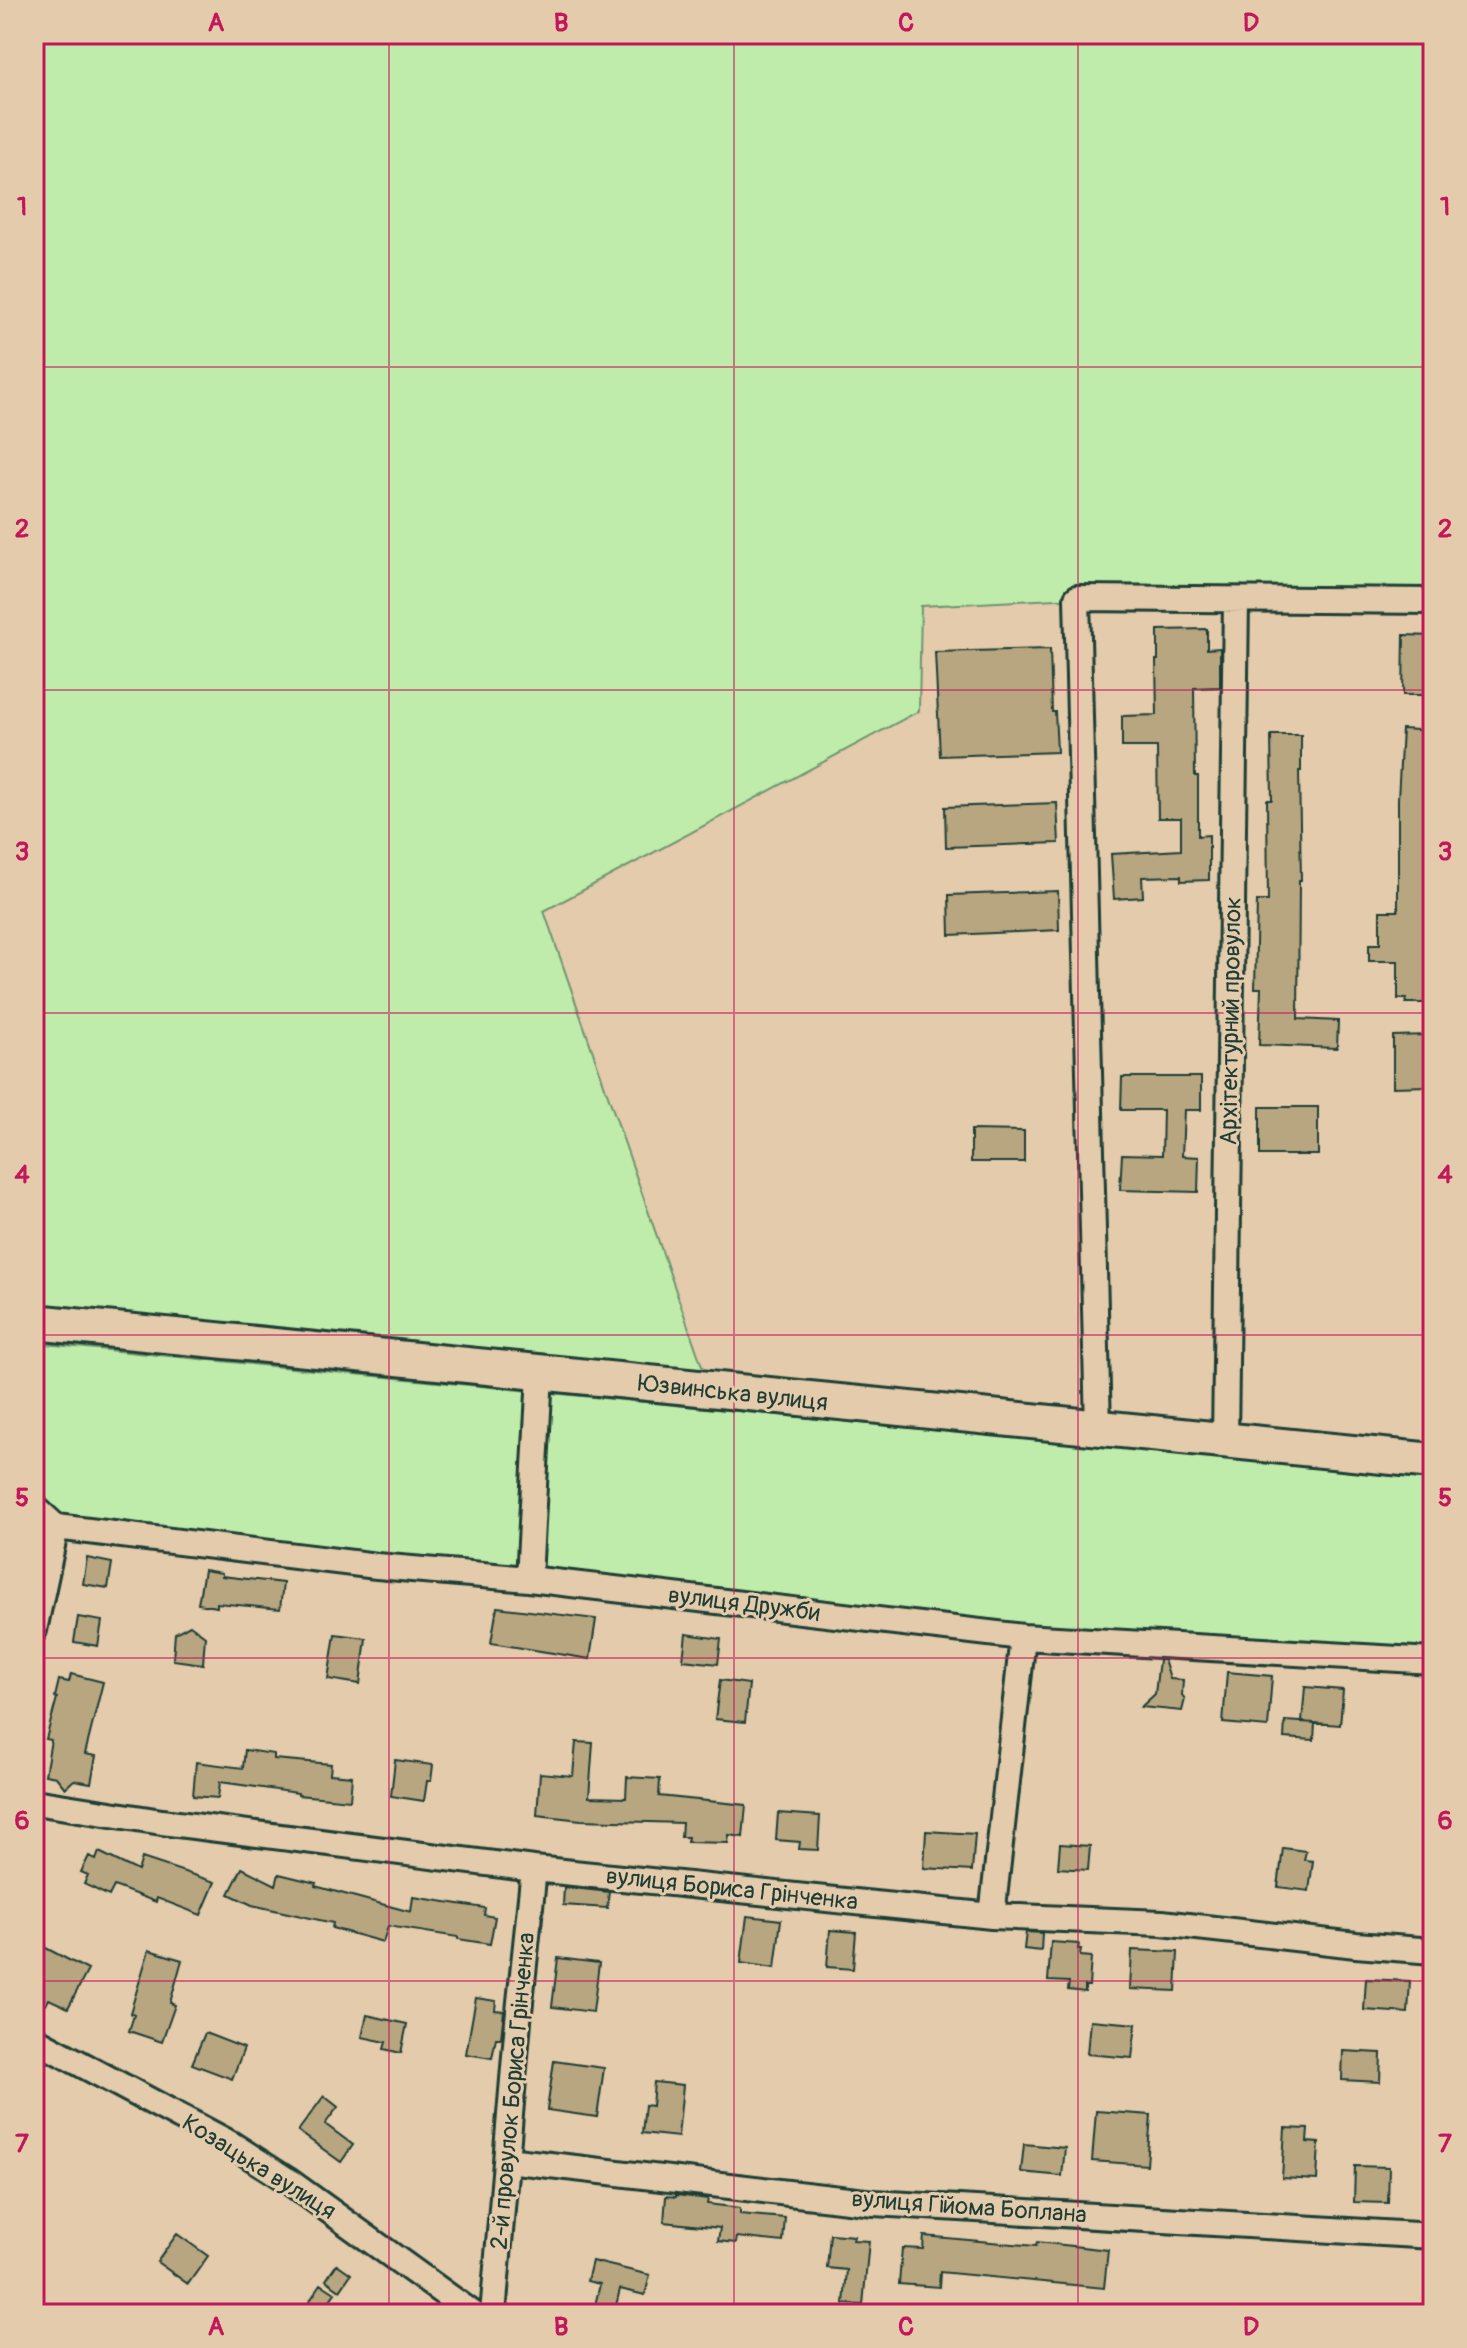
<svg xmlns="http://www.w3.org/2000/svg" width="1467" height="2348" font-family="Pangolin,sans-serif">
<style>
.green{fill:#bfecaa;stroke:#6f946f;stroke-width:2}
.building{fill:#b8a680;stroke:#1f3d34;stroke-width:2}
.lines{fill:none;stroke-linecap:round;stroke-linejoin:round}
.street-casing{stroke:#1f3d34;stroke-width:30}
.secondary-casing{stroke:#1f3d34;stroke-width:40}
.street{stroke:#e3cbab;stroke-width:24}
.secondary{stroke:#e3cbab;stroke-width:34}
.grid{fill:none;stroke:#c2185b;stroke-width:2;stroke-opacity:0.55}
.labels{text-anchor:middle;dominant-baseline:central;stroke-width:6;stroke-linejoin:round;paint-order:stroke}
.street-label{font-size:24px;fill:#1f3d34;stroke:#e3cbab}
.neatline{fill:none;stroke:#c2185b;stroke-width:3}
.grid-label{font-size:26px;text-anchor:middle;font-weight:bold;fill:#c2185b}
</style>
<rect width="100%" height="100%" fill="#e3cbab"/>
<filter id="ink" filterUnits="userSpaceOnUse"><feTurbulence type="fractalNoise" baseFrequency=".0125" numOctaves="2"/><feDisplacementMap in="SourceGraphic" scale="16" xChannelSelector="R" yChannelSelector="G"/><feConvolveMatrix kernelMatrix="1 2 1 2 8 2 1 2 1" color-interpolation-filters="sRGB"/></filter>
<g filter="url(#ink)">
<path class="green" d="M 34,34 L 1433,34 L 1433,601 L 1077,598 L 921,606 L 919,711 L 544,911 L 704,1372 L 34,1306 Z
M 34,1343 L 1224,1458 L 1433,1480 L 1433,1661 L 1023,1637 L 56,1527 L 34,1507 Z"/>
<path class="building" d="M 1207,629 L 1207,649 L 1220,648 L 1220,687 L 1194,688 L 1195,776 L 1198,776 L 1198,836 L 1209,835 L 1209,880 L 1181,881 L 1181,876 L 1142,877 L 1143,897 L 1114,899 L 1111,854 L 1181,850 L 1181,818 L 1158,818 L 1157,747 L 1122,747 L 1122,716 L 1157,715 L 1156,660 L 1158,660 L 1158,630 Z
M 1404,635 L 1433,636 L 1433,695 L 1403,695 Z
M 1050,649 L 1052,712 L 1055,712 L 1057,752 L 940,756 L 935,652 Z
M 1402,729 L 1433,731 L 1431,877 L 1433,1003 L 1406,1003 L 1406,999 L 1398,999 L 1398,961 L 1369,961 L 1369,944 L 1380,944 L 1380,911 L 1398,911 L 1398,799 Z
M 1271,735 L 1301,735 L 1301,771 L 1299,771 L 1301,880 L 1299,880 L 1298,1019 L 1338,1021 L 1337,1048 L 1259,1045 L 1261,988 L 1255,988 L 1257,901 L 1268,901 L 1267,800 L 1272,800 Z
M 1057,803 L 1059,843 L 946,847 L 945,807 Z
M 1058,891 L 1059,930 L 950,935 L 949,895 Z
M 1428,1035 L 1428,1086 L 1393,1087 L 1393,1036 Z
M 1122,1077 L 1201,1077 L 1201,1110 L 1184,1110 L 1182,1156 L 1199,1157 L 1198,1192 L 1120,1190 L 1122,1154 L 1162,1155 L 1163,1110 L 1121,1110 Z
M 1260,1107 L 1318,1107 L 1318,1155 L 1260,1155 Z
M 971,1130 L 1024,1131 L 1024,1162 L 971,1162 Z
M 87,1558 L 112,1563 L 108,1588 L 83,1584 Z
M 204,1570 L 222,1573 L 222,1576 L 283,1583 L 280,1609 L 217,1603 L 217,1607 L 198,1604 Z
M 497,1607 L 596,1619 L 590,1659 L 491,1643 Z
M 78,1617 L 102,1621 L 98,1646 L 74,1642 Z
M 190,1625 L 205,1636 L 203,1664 L 173,1660 L 175,1633 Z
M 335,1634 L 366,1638 L 360,1684 L 328,1679 Z
M 686,1634 L 721,1639 L 718,1664 L 683,1660 Z
M 1159,1660 L 1164,1660 L 1170,1679 L 1183,1680 L 1182,1695 L 1185,1699 L 1182,1711 L 1141,1707 L 1155,1694 Z
M 1227,1672 L 1272,1676 L 1268,1727 L 1223,1723 Z
M 71,1674 L 103,1682 L 85,1754 L 96,1756 L 91,1783 L 74,1780 L 65,1788 L 56,1777 L 45,1775 L 51,1740 L 46,1739 L 57,1698 L 55,1697 L 59,1680 L 69,1682 Z
M 720,1680 L 749,1684 L 745,1722 L 715,1719 Z
M 1305,1687 L 1343,1690 L 1340,1725 L 1302,1722 Z
M 1285,1721 L 1315,1723 L 1314,1740 L 1284,1738 Z
M 576,1742 L 593,1743 L 589,1797 L 626,1798 L 627,1777 L 660,1779 L 659,1796 L 746,1805 L 743,1837 L 729,1835 L 728,1843 L 687,1842 L 688,1837 L 681,1837 L 682,1823 L 581,1820 L 537,1815 L 540,1773 L 573,1776 Z
M 245,1750 L 274,1754 L 274,1759 L 331,1764 L 330,1774 L 352,1776 L 350,1800 L 298,1795 L 298,1793 L 220,1782 L 218,1798 L 193,1796 L 196,1762 L 243,1768 Z
M 395,1760 L 433,1765 L 431,1781 L 427,1781 L 424,1801 L 391,1796 Z
M 778,1813 L 820,1816 L 818,1850 L 799,1849 L 800,1842 L 776,1840 Z
M 926,1831 L 975,1834 L 972,1871 L 924,1868 Z
M 1060,1844 L 1090,1846 L 1088,1870 L 1058,1868 Z
M 1283,1848 L 1306,1851 L 1304,1860 L 1313,1861 L 1309,1891 L 1278,1887 Z
M 99,1852 L 138,1871 L 142,1858 L 215,1882 L 201,1915 L 157,1898 L 156,1902 L 114,1886 L 109,1896 L 84,1884 L 88,1875 L 81,1872 L 89,1856 L 96,1860 Z
M 242,1868 L 276,1885 L 279,1874 L 316,1883 L 315,1886 L 411,1912 L 413,1897 L 485,1908 L 484,1915 L 495,1917 L 490,1944 L 458,1939 L 458,1937 L 388,1926 L 383,1942 L 332,1928 L 333,1923 L 252,1905 L 229,1894 Z
M 564,1887 L 609,1892 L 607,1908 L 563,1905 Z
M 747,1916 L 781,1920 L 775,1968 L 741,1963 Z
M 830,1930 L 856,1932 L 853,1969 L 827,1967 Z
M 1026,1932 L 1042,1933 L 1041,1951 L 1024,1949 Z
M 1051,1942 L 1079,1944 L 1078,1949 L 1081,1949 L 1080,1956 L 1091,1957 L 1089,1986 L 1085,1986 L 1085,1992 L 1068,1990 L 1069,1982 L 1048,1981 Z
M 42,1946 L 88,1970 L 68,2008 L 49,1999 L 46,2005 L 34,1999 L 34,1949 L 39,1952 Z
M 149,1950 L 182,1960 L 170,2003 L 175,2005 L 162,2042 L 129,2031 L 134,2015 L 130,2013 Z
M 1132,1950 L 1178,1952 L 1176,1991 L 1130,1989 Z
M 558,1958 L 599,1963 L 593,2012 L 552,2007 Z
M 1366,1979 L 1410,1981 L 1408,2013 L 1364,2010 Z
M 476,1998 L 496,2001 L 495,2010 L 504,2011 L 501,2038 L 496,2038 L 492,2058 L 466,2054 Z
M 367,2015 L 407,2024 L 401,2053 L 384,2049 L 386,2042 L 362,2037 Z
M 1090,2020 L 1136,2024 L 1132,2058 L 1087,2054 Z
M 205,2033 L 244,2048 L 232,2079 L 192,2064 Z
M 1343,2051 L 1381,2053 L 1380,2082 L 1342,2080 Z
M 554,2061 L 604,2068 L 597,2117 L 547,2110 Z
M 654,2082 L 683,2085 L 678,2137 L 642,2133 L 645,2105 L 652,2106 Z
M 324,2096 L 338,2107 L 325,2124 L 353,2145 L 341,2162 L 298,2131 Z
M 1096,2111 L 1151,2115 L 1147,2165 L 1092,2161 Z
M 1285,2128 L 1308,2129 L 1307,2142 L 1319,2143 L 1317,2180 L 1282,2178 Z
M 1024,2144 L 1065,2148 L 1062,2176 L 1021,2172 Z
M 1355,2166 L 1389,2167 L 1388,2203 L 1354,2202 Z
M 676,2195 L 708,2199 L 707,2204 L 740,2208 L 740,2214 L 785,2218 L 783,2242 L 737,2237 L 736,2243 L 718,2241 L 720,2228 L 664,2222 L 666,2196 L 676,2197 Z
M 177,2234 L 208,2256 L 188,2284 L 157,2262 Z
M 830,2234 L 854,2236 L 853,2240 L 869,2241 L 863,2305 L 844,2304 L 847,2270 L 827,2268 Z
M 924,2236 L 1036,2246 L 1037,2242 L 1108,2250 L 1104,2288 L 940,2272 L 939,2287 L 899,2284 L 902,2248 L 923,2249 Z
M 592,2261 L 650,2275 L 645,2295 L 620,2289 L 614,2314 L 593,2314 L 600,2284 L 587,2281 Z
M 337,2264 L 351,2274 L 340,2290 L 326,2280 Z
M 321,2284 L 335,2293 L 320,2314 L 301,2314 Z"/>
<g class="lines">
<g class="street-casing">
<path id="street" d="M 1098,1428 L 1077,598 L 1433,601
M 1225,1441 L 1236,600
M 34,1507 L 56,1527 L 34,1630
M 56,1527 L 377,1566 L 529,1579 L 1023,1637 L 1433,1661
M 529,1579 L 540,1374
M 34,1802 L 162,1822 L 534,1869 L 992,1916 L 1162,1923 L 1356,1945 L 1433,1951
M 992,1916 L 1023,1637
M 34,2039 L 231,2144 L 287,2180 L 473,2314
M 507,2160 L 874,2203 L 1433,2236
M 493,2314 L 518,2021 L 534,1869"/>
</g>
<g class="secondary-casing">
<path id="secondary" d="M 34,1322 L 1433,1461"/>
</g>
<use href="#street" class="street"/>
<use href="#secondary" class="secondary"/>
</g>
</g>
<path class="grid" d="M 389,34 L 389,2314M 734,34 L 734,2314M 1078,34 L 1078,2314M 34,367 L 1433,367M 34,690 L 1433,690M 34,1013 L 1433,1013M 34,1335 L 1433,1335M 34,1658 L 1433,1658M 34,1981 L 1433,1981"/>
<g class="labels">
<g class="street-label">
<text transform="translate(1231 1021) rotate(-89)">Архітектурний провулок</text>
<text transform="translate(733 1393) rotate(6)">Юзвинська вулиця</text>
<text transform="translate(744 1604) rotate(7)">вулиця Дружби</text>
<text transform="translate(732 1889) rotate(6)">вулиця Бориса Грінченка</text>
<text transform="translate(513 2091) rotate(-85)">2-й провулок Бориса Грінченка</text>
<text transform="translate(259 2167) rotate(32)">Козацька вулиця</text>
<text transform="translate(969 2207) rotate(4)">вулиця Гійома Боплана</text>
</g>
</g>
<rect width="1467" height="2348" fill="none" stroke="#e3cbab" stroke-width="88"/>
<rect x="44" y="44" width="1379" height="2260" class="neatline"/>
<g class="grid-label">
<text x="216" y="31">A</text>
<text x="561" y="31">B</text>
<text x="906" y="31">C</text>
<text x="1251" y="31">D</text>
<text x="22" y="215">1</text>
<text x="1445" y="215">1</text>
<text x="22" y="537">2</text>
<text x="1445" y="537">2</text>
<text x="22" y="860">3</text>
<text x="1445" y="860">3</text>
<text x="22" y="1183">4</text>
<text x="1445" y="1183">4</text>
<text x="22" y="1506">5</text>
<text x="1445" y="1506">5</text>
<text x="22" y="1829">6</text>
<text x="1445" y="1829">6</text>
<text x="22" y="2152">7</text>
<text x="1445" y="2152">7</text>
<text x="216" y="2335">A</text>
<text x="561" y="2335">B</text>
<text x="906" y="2335">C</text>
<text x="1251" y="2335">D</text>
</g>
</svg>
